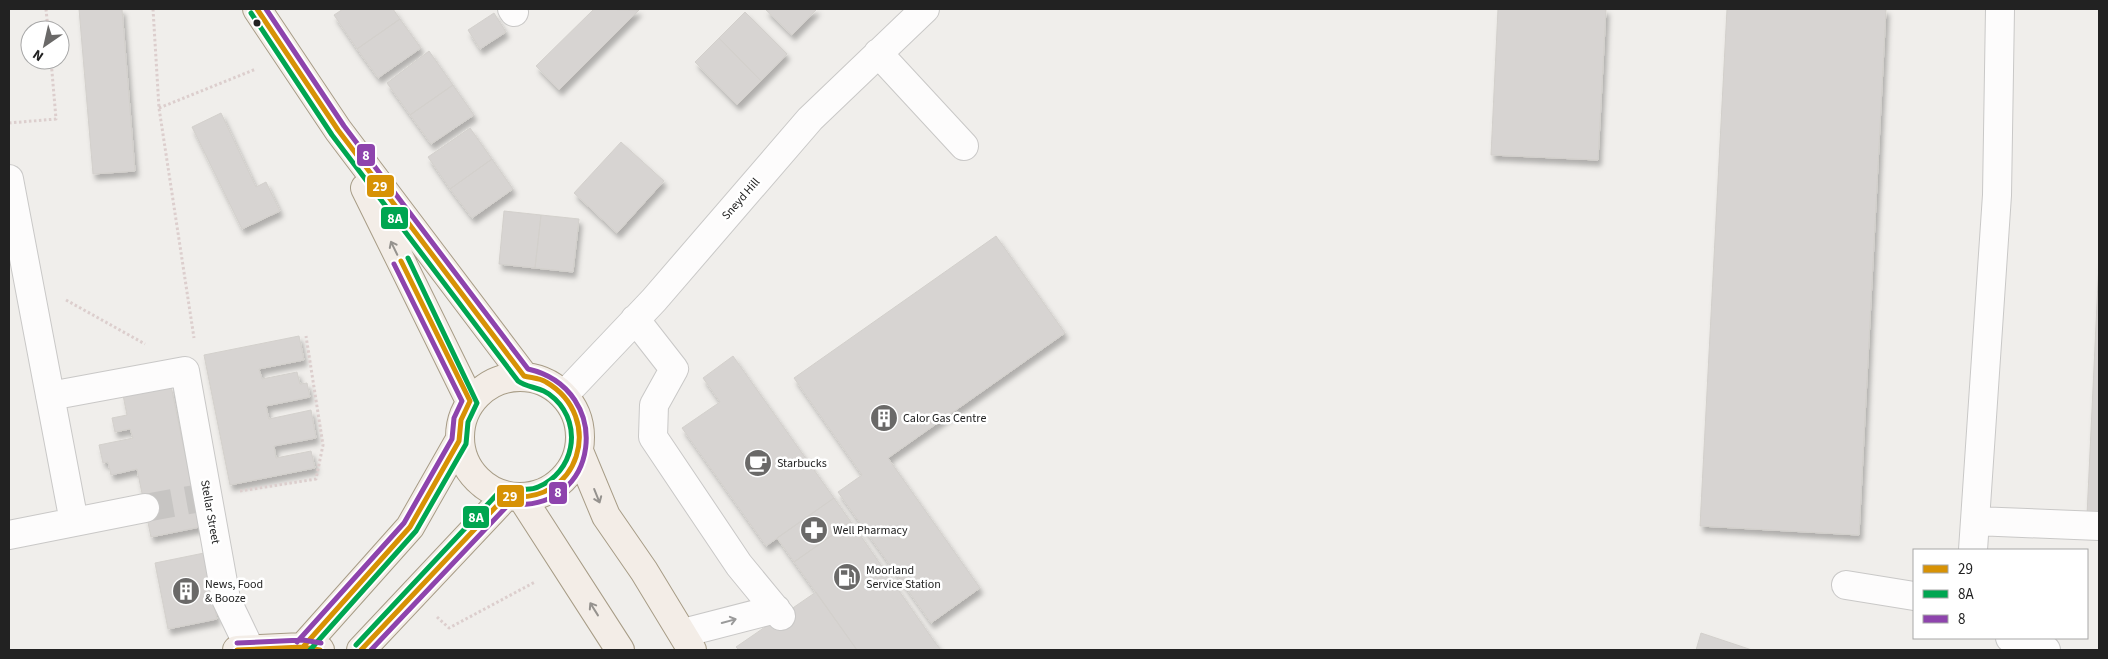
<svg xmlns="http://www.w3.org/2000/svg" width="2108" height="659" font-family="'Source Sans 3',sans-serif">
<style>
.building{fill:#d7d4d2;stroke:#d3d0cc;filter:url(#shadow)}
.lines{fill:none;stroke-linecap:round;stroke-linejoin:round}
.minor-tunnel{stroke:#c7c5c3;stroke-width:28;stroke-dasharray:28 14;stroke-linecap:butt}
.minor-casing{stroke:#c9c8c7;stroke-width:30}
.major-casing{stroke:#a79c86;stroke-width:30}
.path{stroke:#dccecd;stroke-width:3;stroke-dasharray:2.5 2.5;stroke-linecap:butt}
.minor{stroke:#fdfcfc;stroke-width:28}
.major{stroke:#f3ede7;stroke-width:28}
.bus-1-casing{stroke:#fff;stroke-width:9}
.bus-2-casing{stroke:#fff;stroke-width:9}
.bus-3-casing{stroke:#fff;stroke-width:9}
.bus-1{stroke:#d79205;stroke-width:5}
.bus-2{stroke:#00a651;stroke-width:5}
.bus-3{stroke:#8e44ad;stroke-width:5}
.oneway{stroke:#95928e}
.oneway2{stroke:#9a9a9a}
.bus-dot{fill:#222;stroke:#fff;stroke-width:2}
.labels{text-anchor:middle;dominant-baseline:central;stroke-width:5;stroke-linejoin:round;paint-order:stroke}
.street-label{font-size:12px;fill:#222;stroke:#fff}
.poi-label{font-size:12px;fill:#222;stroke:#fff;text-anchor:start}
.line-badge{stroke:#fff;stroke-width:2}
.badge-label{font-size:14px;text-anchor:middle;font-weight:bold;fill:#fff}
</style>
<defs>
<filter id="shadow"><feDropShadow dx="3" dy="5.5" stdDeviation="2.5" flood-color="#0004"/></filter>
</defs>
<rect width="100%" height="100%" fill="#f0eeeb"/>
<path class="building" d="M 79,9 L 122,9 L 135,171 L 93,174 Z
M 343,9 L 393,9 L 400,19 L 357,49 L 334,15 Z
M 594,9 L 639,10 L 559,90 L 536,66 Z
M 765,9 L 817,9 L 792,35 Z
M 1498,9 L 1606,9 L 1598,160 L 1491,155 Z
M 1727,9 L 1886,9 L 1859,535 L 1700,526 Z
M 745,12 L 787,54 L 761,81 L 719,38 Z
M 494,13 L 506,32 L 480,49 L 468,30 Z
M 400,19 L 421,48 L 378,78 L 357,49 Z
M 719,38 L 761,81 L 737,105 L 695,62 Z
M 429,51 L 453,85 L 410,115 L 387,83 Z
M 453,85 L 474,115 L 431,144 L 410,115 Z
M 221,113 L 256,187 L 266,182 L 280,211 L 242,229 L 192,127 Z
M 470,128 L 492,159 L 450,189 L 428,157 Z
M 621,142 L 664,181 L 617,233 L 574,193 Z
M 492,159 L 513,189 L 472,218 L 450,189 Z
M 504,211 L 541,215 L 535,268 L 499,264 Z
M 541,215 L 579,219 L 573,272 L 535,268 Z
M 996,236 L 1065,333 L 888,458 L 980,588 L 931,623 L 838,492 L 862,475 L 794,378 Z
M 2099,261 L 2099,515 L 2087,515 Z
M 299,336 L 304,360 L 259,369 L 262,379 L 297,372 L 300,384 L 307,383 L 310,397 L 266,406 L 269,419 L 311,410 L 316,438 L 274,446 L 276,458 L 311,451 L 315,468 L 230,485 L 204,355 Z
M 733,356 L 834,498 L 766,546 L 682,428 L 720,402 L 703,378 Z
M 171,386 L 200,527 L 151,537 L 137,469 L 111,475 L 108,462 L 103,463 L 99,445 L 133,438 L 130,429 L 115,432 L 112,418 L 127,415 L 123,395 Z
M 834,498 L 851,522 L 794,562 L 777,538 Z
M 851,522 L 934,641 L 941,650 L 857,650 L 794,562 Z
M 204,553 L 217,619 L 168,629 L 155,563 Z
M 816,592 L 857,650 L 739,650 L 736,647 Z
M 1701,633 L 1752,650 L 1696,650 Z"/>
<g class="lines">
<path class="minor-tunnel" d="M 145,508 L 195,499"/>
<g class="minor-casing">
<path id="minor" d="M 512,9 L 514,12
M 878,53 L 964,146
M 9,179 L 74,522
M 635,319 L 674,369 L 654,405 L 653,437 L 739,565 L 781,616
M 564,395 L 654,300 L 810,119 L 925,9
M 50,396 L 185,371 L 226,599 L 250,649
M 1975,521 L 2099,526
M 9,535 L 145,508
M 1973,550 L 1997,195 L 2000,9
M 1846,585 L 1914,596
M 683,633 L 776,609
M 2010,638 L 2046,650"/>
</g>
<g class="major-casing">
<path id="major" d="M 257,9 L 338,130 L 524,376
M 365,188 L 470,401
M460 437a60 60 0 1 1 120 0a60 60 0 1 1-120 0Z
M 579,451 L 606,516 L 644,571 L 692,650
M 522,498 L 620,650
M 303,647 L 410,527 L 459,441
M 237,650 L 303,647 L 320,650
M 361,650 L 506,496"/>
</g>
<path class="path" d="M 46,9 L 48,30
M 153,9 L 159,108 L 194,338
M 159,108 L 256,69
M 9,123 L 56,119 L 51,60
M 66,300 L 145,344
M 240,491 L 316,479 L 323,445 L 306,336
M 437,617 L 449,628 L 535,582"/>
<use href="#minor" class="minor"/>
<use href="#major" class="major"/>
<g class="bus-1-casing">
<path id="bus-1" d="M 257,9 L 338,130 L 524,376 C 531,378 540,378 546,382 C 606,417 580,507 506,496 L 361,650
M 303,647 L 410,527 L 459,441 L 461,420 L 470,401 L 401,261
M 237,650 L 303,647 L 320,650"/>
</g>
<g class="bus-2-casing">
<path id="bus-2" d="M 251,13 L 332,135 L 518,381 C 529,389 542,386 555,399 C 583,426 574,472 538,487 C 527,493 512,485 501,490 L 356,645
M 310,650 L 416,531 L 466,444 L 468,422 L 477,403 L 408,258"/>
</g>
<g class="bus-3-casing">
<path id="bus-3" d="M 266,9 L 344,126 L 528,369 C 615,389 601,514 509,504 L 371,650
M 297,642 L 404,523 L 452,439 L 454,418 L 462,401 L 394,264
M 237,643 L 303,640 L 321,643"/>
</g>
<use href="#bus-1" class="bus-1"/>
<use href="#bus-2" class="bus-2"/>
<use href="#bus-3" class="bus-3"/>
</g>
<defs><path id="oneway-shaft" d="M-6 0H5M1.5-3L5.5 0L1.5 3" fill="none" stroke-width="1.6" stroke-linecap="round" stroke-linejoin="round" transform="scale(1.25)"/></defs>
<g class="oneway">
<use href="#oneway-shaft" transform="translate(394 248) rotate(-116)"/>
<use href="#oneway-shaft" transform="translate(597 496) rotate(68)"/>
<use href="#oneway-shaft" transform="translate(594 609) rotate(-122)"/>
</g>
<use class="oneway2" href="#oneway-shaft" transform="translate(729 621) rotate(-15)"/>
<defs>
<g id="building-disc" transform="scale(1.4375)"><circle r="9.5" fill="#6a6968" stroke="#fff"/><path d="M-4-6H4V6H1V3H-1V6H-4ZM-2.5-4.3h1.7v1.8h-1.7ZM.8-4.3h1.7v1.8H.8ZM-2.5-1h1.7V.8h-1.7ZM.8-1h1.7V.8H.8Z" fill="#fff"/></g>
<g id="cafe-disc" transform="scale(1.4375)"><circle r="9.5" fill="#6a6968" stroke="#fff"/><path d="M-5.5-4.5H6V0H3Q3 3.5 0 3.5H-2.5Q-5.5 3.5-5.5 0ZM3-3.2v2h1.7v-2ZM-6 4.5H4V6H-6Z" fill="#fff"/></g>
<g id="pharmacy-disc" transform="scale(1.4375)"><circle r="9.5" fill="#6a6968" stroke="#fff"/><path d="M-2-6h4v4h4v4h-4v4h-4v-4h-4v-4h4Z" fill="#fff"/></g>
<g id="fuel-disc" transform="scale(1.4375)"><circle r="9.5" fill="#6a6968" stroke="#fff"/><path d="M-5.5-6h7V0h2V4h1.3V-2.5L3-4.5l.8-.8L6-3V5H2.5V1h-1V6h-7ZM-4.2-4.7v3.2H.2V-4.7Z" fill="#fff"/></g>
</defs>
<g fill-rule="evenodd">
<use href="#building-disc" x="884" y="418"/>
<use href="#cafe-disc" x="758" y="463"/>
<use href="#pharmacy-disc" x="814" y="530"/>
<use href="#fuel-disc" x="847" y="577"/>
<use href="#building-disc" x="186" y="591"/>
</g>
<circle class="bus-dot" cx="257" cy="23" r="4.5"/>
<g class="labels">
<g class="street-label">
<text transform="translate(741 199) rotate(-49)">Sneyd Hill</text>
<text transform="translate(210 512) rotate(80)">Stellar Street</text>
</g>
<g class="poi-label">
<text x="903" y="418">Calor Gas Centre</text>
<text x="777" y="463">Starbucks</text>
<text x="833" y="530">Well Pharmacy</text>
<text x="866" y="570">Moorland<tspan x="866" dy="14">Service Station</tspan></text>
<text x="205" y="584">News, Food<tspan x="205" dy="14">&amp; Booze</tspan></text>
</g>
</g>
<g class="line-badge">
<rect x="356" y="143" width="20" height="24" rx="5" fill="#8e44ad"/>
<rect x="366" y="174" width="29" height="24" rx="5" fill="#d79205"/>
<rect x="380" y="206" width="29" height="24" rx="5" fill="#00a651"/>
<rect x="548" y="481" width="20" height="24" rx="5" fill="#8e44ad"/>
<rect x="496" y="484" width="29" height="24" rx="5" fill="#d79205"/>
<rect x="462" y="505" width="28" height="24" rx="5" fill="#00a651"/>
</g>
<g class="badge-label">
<text x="366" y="160">8</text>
<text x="380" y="191">29</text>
<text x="395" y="223">8A</text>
<text x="558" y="497">8</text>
<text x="510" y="501">29</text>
<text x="476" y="522">8A</text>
</g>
<rect width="2108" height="659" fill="none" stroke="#222222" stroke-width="20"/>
<rect x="1913" y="549" width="175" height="90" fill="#ffffff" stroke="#a7a7a7"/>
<rect x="1923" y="565" width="25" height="8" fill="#d79205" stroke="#a7a7a7"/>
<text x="1958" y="574" font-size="15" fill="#222222">29</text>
<rect x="1923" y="590" width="25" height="8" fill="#00a651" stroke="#a7a7a7"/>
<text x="1958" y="599" font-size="15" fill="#222222">8A</text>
<rect x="1923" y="615" width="25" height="8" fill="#8e44ad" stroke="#a7a7a7"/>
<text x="1958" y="624" font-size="15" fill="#222222">8</text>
<g transform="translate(45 45) rotate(214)"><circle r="24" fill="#ffffff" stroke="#a7a7a7"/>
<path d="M0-4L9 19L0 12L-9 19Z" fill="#6a6968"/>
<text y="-8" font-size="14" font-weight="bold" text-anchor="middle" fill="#222222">N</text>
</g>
</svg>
